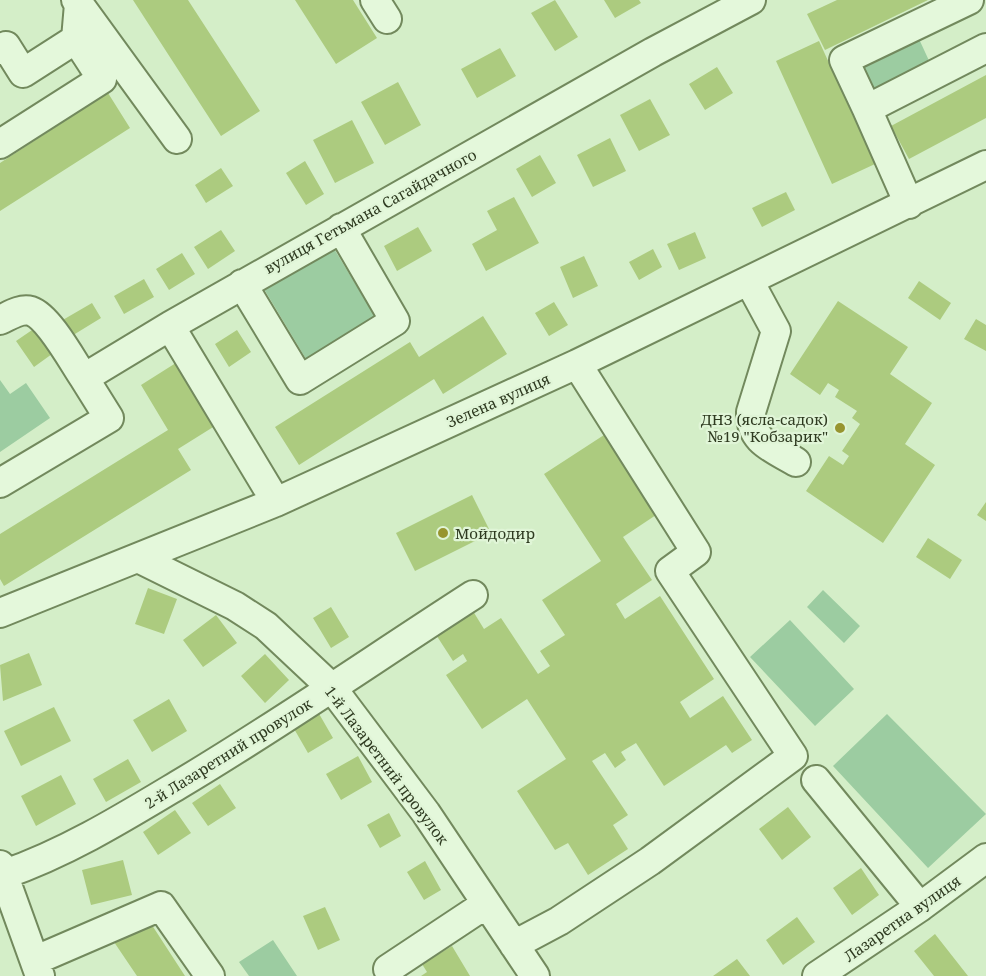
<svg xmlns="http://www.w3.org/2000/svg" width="986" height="976" font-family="'Noto Serif',serif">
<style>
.green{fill:#9ccca1}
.building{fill:#accb7f}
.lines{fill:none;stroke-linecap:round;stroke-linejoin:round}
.minor-casing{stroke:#72895d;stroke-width:32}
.minor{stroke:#e4f8db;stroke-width:28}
.poi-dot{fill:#97952f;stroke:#e0f5d7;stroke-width:2}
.labels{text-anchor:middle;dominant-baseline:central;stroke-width:4.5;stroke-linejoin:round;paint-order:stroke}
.street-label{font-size:15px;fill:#2e3a20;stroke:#e0f5d7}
.poi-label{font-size:15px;fill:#2e3a20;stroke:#e0f5d7;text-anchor:end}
</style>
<rect width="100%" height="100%" fill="#d4eec8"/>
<path class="green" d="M 919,39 L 931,65 L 875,92 L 863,65 Z
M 333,247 L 376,318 L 306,359 L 264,289 Z
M 0,380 L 10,394 L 26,383 L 50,418 L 0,452 Z
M 823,590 L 860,626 L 844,643 L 807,607 Z
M 790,620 L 854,689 L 815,726 L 750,657 Z
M 887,714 L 986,814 L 928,868 L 833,766 Z
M 273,940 L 297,976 L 249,976 L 239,962 Z"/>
<path class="building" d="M 133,0 L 188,0 L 260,111 L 221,136 Z
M 295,0 L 353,0 L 377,38 L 336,64 Z
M 555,0 L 578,37 L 555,51 L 531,13 Z
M 604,0 L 639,0 L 641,3 L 615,18 Z
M 837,0 L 928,0 L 825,50 L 807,14 Z
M 819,41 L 875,164 L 832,184 L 776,61 Z
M 500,48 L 516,76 L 477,98 L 461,69 Z
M 717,67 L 733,93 L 705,110 L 689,84 Z
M 986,75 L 986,118 L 909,159 L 891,126 Z
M 398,82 L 421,125 L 385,145 L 361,102 Z
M 108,93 L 130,128 L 0,211 L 0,163 Z
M 650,99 L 670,135 L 639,151 L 620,115 Z
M 352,120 L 374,163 L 335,183 L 313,140 Z
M 610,138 L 626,171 L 593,187 L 577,155 Z
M 540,155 L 556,183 L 532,197 L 516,169 Z
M 305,161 L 324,194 L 306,205 L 286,173 Z
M 221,168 L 233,186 L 206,203 L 195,185 Z
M 786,192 L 795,210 L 762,227 L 752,208 Z
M 514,197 L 539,243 L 486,271 L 472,244 L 497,230 L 487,211 Z
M 418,227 L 432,251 L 397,271 L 384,246 Z
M 221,230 L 235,251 L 208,269 L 194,247 Z
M 695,232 L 706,258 L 679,270 L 667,244 Z
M 653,249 L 662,267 L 639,280 L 629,262 Z
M 182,253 L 195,274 L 169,290 L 156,269 Z
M 584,256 L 598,286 L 573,298 L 560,267 Z
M 144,279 L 154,297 L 124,314 L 114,296 Z
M 919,281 L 951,303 L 940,320 L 908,298 Z
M 838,301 L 908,347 L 890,374 L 932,403 L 905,444 L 935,465 L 883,543 L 806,491 L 829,456 L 843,465 L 849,456 L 842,451 L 860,424 L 852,418 L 857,411 L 835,397 L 839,390 L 828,383 L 820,395 L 790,374 Z
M 554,302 L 568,325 L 549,336 L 535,313 Z
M 92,303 L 101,318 L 70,337 L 61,321 Z
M 483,316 L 507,354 L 443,394 L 434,379 L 299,465 L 275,427 L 410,342 L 419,357 Z
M 976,319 L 986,325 L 986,351 L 964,339 Z
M 35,328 L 52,354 L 34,367 L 16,341 Z
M 237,330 L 251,352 L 229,367 L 215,344 Z
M 179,361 L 218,424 L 178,449 L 191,470 L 4,586 L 0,579 L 0,534 L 168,430 L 141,385 Z
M 604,435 L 656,515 L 623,537 L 652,580 L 616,604 L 625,619 L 660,596 L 714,679 L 680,702 L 690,718 L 723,696 L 752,740 L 732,753 L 726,745 L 664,786 L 636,743 L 621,752 L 626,760 L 615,768 L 605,753 L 592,761 L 628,815 L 613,825 L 628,849 L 588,875 L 568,843 L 555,850 L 517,791 L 566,759 L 527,699 L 482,729 L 446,675 L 467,661 L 463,654 L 453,661 L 431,627 L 468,603 L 484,629 L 501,618 L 538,674 L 550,666 L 540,651 L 565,635 L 542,600 L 601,561 L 544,474 Z
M 472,495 L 491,533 L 415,571 L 396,533 Z
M 986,502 L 986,521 L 977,515 Z
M 928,538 L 962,560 L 950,579 L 916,557 Z
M 148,588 L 177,599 L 164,634 L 135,624 Z
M 331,607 L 349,637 L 331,648 L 313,618 Z
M 216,615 L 237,643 L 203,667 L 183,640 Z
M 29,653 L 42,685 L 3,701 L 0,665 Z
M 265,654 L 289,680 L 265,703 L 241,676 Z
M 169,699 L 187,731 L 152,752 L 133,720 Z
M 54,707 L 71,741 L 21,766 L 4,731 Z
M 318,712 L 333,738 L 308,753 L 293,727 Z
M 358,756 L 372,782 L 341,800 L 326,774 Z
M 128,759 L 141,782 L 106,802 L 93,779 Z
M 61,775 L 76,804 L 36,826 L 21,796 Z
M 220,784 L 236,808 L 208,826 L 192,803 Z
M 788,807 L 811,837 L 782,860 L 759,829 Z
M 175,810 L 191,833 L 158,855 L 143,832 Z
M 389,813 L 401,836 L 380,848 L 367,825 Z
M 123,860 L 132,895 L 91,905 L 82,870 Z
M 425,861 L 441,890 L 424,900 L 407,872 Z
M 861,868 L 879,895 L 852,915 L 833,888 Z
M 325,907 L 340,940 L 318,950 L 303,916 Z
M 797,917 L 815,942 L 783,965 L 766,940 Z
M 148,919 L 185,976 L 137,976 L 114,942 Z
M 935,934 L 968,976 L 934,976 L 914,951 Z
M 452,946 L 470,976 L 421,976 L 427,972 L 422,964 Z
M 737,959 L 750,976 L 713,976 Z"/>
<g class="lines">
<g class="minor-casing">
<path id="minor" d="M 76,0 L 177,139
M 375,0 L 387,19
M 0,50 L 6,46 L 23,73 L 76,39
M 867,109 L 844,60 L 969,0
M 0,144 L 102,79 L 76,39 L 79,4
M 909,204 L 867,109 L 986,48
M 749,281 L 776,331 L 751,412 C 750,442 773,448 796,462
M 242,284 L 300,380 L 395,321 L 341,228
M 0,320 C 9,316 20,308 31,311 C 49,317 73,362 84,378 L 170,326
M 0,483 L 109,418 L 84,378
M 276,502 L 170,326 L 653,52 L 751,0
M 138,558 L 235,606 L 266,626 L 332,688 L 426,813 L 535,976
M 0,613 L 276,502 L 577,364 L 986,165
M 816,780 L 920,907
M 0,865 L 40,976
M 5,874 C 66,853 123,818 178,785 C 279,725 375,658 473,595
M 514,945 L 559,921 L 650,861 L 793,756 L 670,571 L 696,552 L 577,364
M 36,960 L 161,906 L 210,976
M 388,969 L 486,904
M 817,976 L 920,907 L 986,858"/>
</g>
<use href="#minor" class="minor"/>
</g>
<g class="poi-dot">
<circle cx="840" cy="428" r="6"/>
<circle cx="443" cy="533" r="6"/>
</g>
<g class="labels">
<g class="street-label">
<text transform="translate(370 211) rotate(-29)">вулиця Гетьмана Сагайдачного</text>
<text transform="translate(498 400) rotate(-24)">Зелена вулиця</text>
<text transform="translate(228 753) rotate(-32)">2-й Лазаретний провулок</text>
<text transform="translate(387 765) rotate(53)">1-й Лазаретний провулок</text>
<text transform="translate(902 918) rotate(-35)">Лазаретна вулиця</text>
</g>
<g class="poi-label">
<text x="828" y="419">ДНЗ (ясла-садок)<tspan x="828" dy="17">№19 "Кобзарик"</tspan></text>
<text x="455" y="533" text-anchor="start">Мойдодир</text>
</g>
</g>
</svg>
